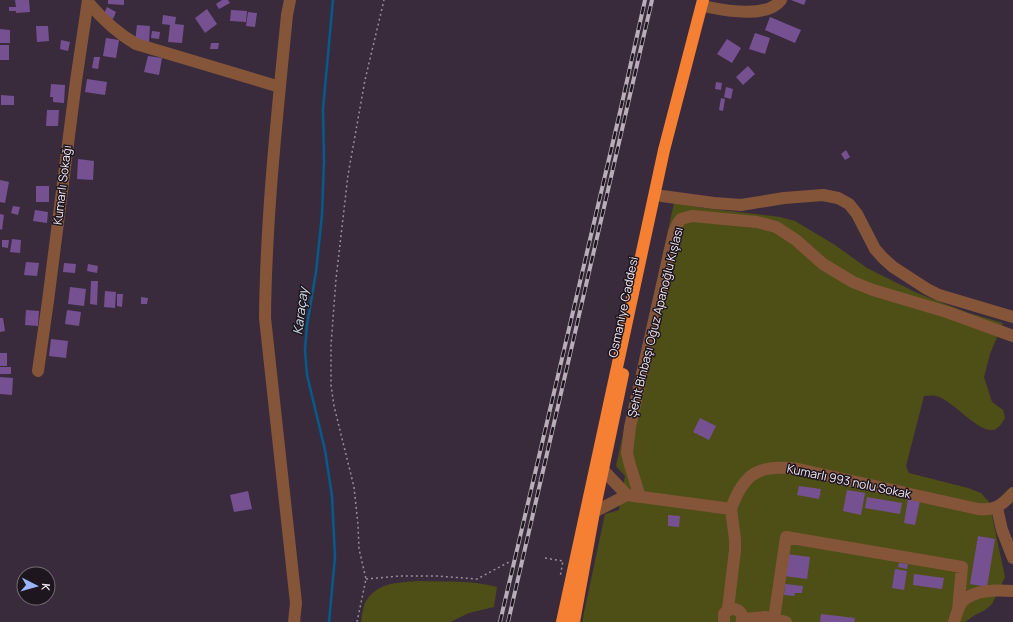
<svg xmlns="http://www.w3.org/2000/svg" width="1013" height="622" font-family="Manrope,sans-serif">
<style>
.green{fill:#4e4f17}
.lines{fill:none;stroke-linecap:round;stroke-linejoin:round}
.stream{stroke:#065a8c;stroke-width:2.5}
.building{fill:#765192}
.path{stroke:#9a8d9b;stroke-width:1.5;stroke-dasharray:2 3;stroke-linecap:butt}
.minor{stroke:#85553a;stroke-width:12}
.highway{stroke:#f57f33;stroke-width:12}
.rail-casing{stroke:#b8adb9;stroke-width:4}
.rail{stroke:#1d161e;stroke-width:2.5;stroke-dasharray:8;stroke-linecap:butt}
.labels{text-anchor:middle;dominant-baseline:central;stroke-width:3;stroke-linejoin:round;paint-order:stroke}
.street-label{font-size:12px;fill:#f2e8f3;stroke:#1d161e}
.water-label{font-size:13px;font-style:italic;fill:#cfe0ef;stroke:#1d161e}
</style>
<rect width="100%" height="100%" fill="#3a2b3c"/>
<path class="green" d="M 674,203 L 704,208 L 780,217 L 795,221 L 835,245 L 867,268 L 917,293 L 969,313 L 1003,323 L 990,354 L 984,377 L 992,402 L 1003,410 L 1005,418 C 1002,423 998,430 992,430 C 976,431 953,400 936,396 C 932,395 928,396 924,396 L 906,466 L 909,473 L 968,488 L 981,493 L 989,502 L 1005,577 L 992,604 L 985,610 L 975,615 L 965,622 L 582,622 L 605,514 L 619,510 L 625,476 L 616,466 Z
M 419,581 C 447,582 470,580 497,587 L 494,607 L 469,613 L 450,622 L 361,622 C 362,616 363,606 366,601 C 379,581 399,583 419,581 Z"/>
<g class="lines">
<path class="stream" d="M 329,622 L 335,557 L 332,496 L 325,450 L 307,375 L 305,350 L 307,325 L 316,272 L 322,215 L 324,161 L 323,109 L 333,0"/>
</g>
<path class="building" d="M 15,0 L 29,0 L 30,12 L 16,13 L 16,11 L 9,11 L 9,7 L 16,7 Z
M 108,0 L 124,0 L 124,5 L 108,4 Z
M 222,0 L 228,0 L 230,3 L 219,9 L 216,4 Z
M 791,0 L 806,0 L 804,5 Z
M 107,7 L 116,12 L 113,19 L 104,14 Z
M 207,9 L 217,24 L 205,33 L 195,18 Z
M 231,10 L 247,11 L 246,22 L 230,21 Z
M 248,12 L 257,13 L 255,27 L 246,26 Z
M 163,15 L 176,17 L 175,24 L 184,25 L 182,43 L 168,42 L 170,25 L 162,24 Z
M 770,17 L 801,30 L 795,43 L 765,30 Z
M 137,25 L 150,26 L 149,43 L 135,42 Z
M 36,26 L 48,26 L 49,41 L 37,42 Z
M 0,29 L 10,30 L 10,43 L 0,43 Z
M 152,31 L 160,32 L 159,39 L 151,38 Z
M 755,33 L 770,38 L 765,54 L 749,49 Z
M 106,38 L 119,40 L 116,58 L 103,56 Z
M 727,39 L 741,48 L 732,63 L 717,54 Z
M 61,40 L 70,42 L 68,51 L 60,49 Z
M 211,43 L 219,43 L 218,49 L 210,49 Z
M 0,45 L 9,45 L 9,60 L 0,60 Z
M 148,56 L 162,58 L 159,75 L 144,72 Z
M 94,57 L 100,57 L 98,69 L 92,68 Z
M 748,66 L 755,74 L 743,85 L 736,77 Z
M 87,79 L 107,82 L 105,95 L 85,92 Z
M 716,82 L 722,83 L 721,90 L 715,89 Z
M 51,84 L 65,85 L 64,103 L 53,102 L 53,97 L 50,97 Z
M 726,87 L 733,89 L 731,99 L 724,97 Z
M 1,95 L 14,96 L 14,105 L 1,105 Z
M 721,98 L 725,99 L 723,111 L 719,110 Z
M 47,110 L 59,110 L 58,126 L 46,126 Z
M 846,150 L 850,157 L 845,160 L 841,154 Z
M 78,159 L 94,161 L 93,180 L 77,179 Z
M 0,180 L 9,182 L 5,203 L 0,202 Z
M 36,186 L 49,186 L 49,202 L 36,202 Z
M 13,206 L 20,207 L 18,215 L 11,213 Z
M 35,210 L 48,212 L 47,223 L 33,221 Z
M 0,214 L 4,215 L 2,230 L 0,229 Z
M 12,239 L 21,240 L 20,253 L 10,252 Z
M 2,240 L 9,240 L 8,248 L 2,247 Z
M 26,262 L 39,263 L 37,276 L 24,275 Z
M 64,263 L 76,264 L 75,273 L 63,272 Z
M 88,264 L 98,266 L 97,273 L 87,271 Z
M 91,281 L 98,281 L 97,305 L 90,304 Z
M 70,287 L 86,289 L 84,306 L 68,304 Z
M 105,291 L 116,292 L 115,308 L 104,307 Z
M 117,294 L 123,294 L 122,307 L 117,306 Z
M 141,297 L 148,298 L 147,304 L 141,304 Z
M 26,310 L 39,311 L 38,326 L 25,325 Z
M 67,310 L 81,312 L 79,326 L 65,324 Z
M 0,318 L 3,318 L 5,331 L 0,332 Z
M 51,339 L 68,341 L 66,358 L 49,356 Z
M 0,353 L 7,353 L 7,366 L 0,366 Z
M 0,367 L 11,367 L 11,374 L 0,374 Z
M 0,377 L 13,378 L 12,395 L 0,394 Z
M 700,418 L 716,426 L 709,440 L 693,432 Z
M 799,486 L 821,489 L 819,499 L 797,495 Z
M 847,490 L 865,493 L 861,515 L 843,511 Z
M 248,491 L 252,509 L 234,512 L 230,495 Z
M 867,497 L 902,503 L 900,514 L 865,508 Z
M 908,499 L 920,501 L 915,525 L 904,523 Z
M 668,515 L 680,516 L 679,527 L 668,526 Z
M 978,536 L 995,539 L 987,587 L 970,584 Z
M 787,554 L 810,557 L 807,579 L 784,576 Z
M 899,563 L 908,564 L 907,569 L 898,567 Z
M 895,569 L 907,571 L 904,590 L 892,588 Z
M 914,574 L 944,578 L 942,589 L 913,585 Z
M 785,584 L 803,586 L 802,593 L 795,593 L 794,596 L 784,595 Z
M 821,614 L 855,618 L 854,622 L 820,622 Z"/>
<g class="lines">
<path class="path" d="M 545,558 L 563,561 L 560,577
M 366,579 L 400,576 L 437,576 L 477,579 L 509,562
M 357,622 L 366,579 L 359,549 L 358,525 L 354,487 L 334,406 L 331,385 L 331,345 L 336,279 L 348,175 L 365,80 L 384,0"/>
<path class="minor" d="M 290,0 L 287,15 C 277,116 266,217 265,318 L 296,603 L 294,622
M 88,2 C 102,19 117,33 136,44 L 280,87
M 708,7 C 727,11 768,18 781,0
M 662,196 L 714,203 L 741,205 L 784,198 L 823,195 L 838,198 L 849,204 L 857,214 L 875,249 L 883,258 L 893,267 L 927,289 L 939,295 L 1013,317
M 38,371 L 48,301 L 76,81 L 88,0
M 627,495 L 731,509 C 744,472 760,464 798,469 L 978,509 C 995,511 1002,505 1013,493
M 640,497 L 630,465 L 627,453 L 630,427 L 674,232 L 678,223 L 681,219 L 692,216 L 757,222 L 776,227 L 796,240 L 823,264 L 853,282 L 873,290 L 947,312 L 1013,336
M 997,508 L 1002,530 L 1013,558
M 594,512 L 627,495 L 603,470
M 728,609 L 735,550 L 735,539 L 731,509
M 742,619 L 766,617 L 786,622
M 774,619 L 786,537 L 962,567 L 958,610
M 724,622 L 724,614 C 731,604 745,610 742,622
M 954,622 C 956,615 958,608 962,602 C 974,589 997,590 1013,591"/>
<path class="highway" d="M 562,622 L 664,150 L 703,0
M 574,622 L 594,512 L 623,374"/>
<g class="rail-casing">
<path id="rail" d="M 500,622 L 620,112 L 645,0
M 508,622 L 652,0"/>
</g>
<use href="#rail" class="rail"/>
</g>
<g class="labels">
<g class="street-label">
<text transform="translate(62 185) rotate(-83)">Kumarlı Sokağı</text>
<text transform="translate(623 307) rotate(-78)">Osmaniye Caddesi</text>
<text transform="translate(655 322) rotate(-76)">Şehit Binbaşı Oğuz Apanoğlu Kışlası</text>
<text transform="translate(849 481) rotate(12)">Kumarlı 993 nolu Sokak</text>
</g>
<g class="water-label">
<text transform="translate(300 311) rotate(-83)">Karaçay</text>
</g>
</g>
<g transform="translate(36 586) rotate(96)"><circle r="19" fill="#1d161e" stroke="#726a73"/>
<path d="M0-3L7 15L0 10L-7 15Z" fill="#99b5fd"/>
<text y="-6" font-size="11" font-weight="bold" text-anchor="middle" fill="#f2e8f3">K</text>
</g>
</svg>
